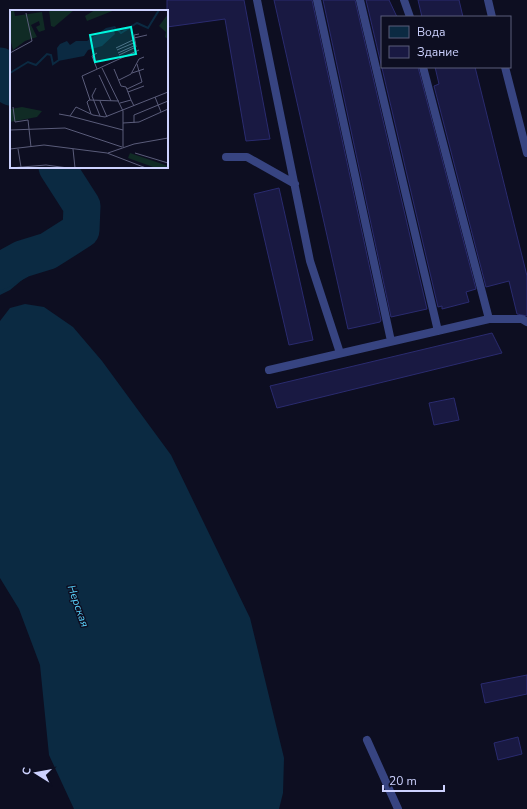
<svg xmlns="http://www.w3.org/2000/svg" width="527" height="809" font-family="'Nunito Sans',sans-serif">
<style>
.water{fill:#0b2a42}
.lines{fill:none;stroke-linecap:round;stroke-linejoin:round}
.river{stroke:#0b2a42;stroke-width:37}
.building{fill:#191942;stroke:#2a2b6f}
.lane{stroke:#374481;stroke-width:8}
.labels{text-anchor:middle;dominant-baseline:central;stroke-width:3;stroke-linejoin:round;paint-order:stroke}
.water-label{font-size:11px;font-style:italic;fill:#5bd5ff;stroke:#0d0e21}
.inset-river{fill:none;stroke:#0b2a42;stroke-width:2}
.inset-road{fill:none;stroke:#5a5c7a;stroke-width:1}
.view{fill:#00f8de;fill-opacity:0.15;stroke:#00f8de;stroke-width:2}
.inset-edge{fill:none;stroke:#cdd2ff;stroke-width:2}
</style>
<rect width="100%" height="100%" fill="#0d0e21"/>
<path class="water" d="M 13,255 L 22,259 L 28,275 L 10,290 L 0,295 L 0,258 Z
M 25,304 L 44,307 L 73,327 L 102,361 L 171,455 L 250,618 L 284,758 L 283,793 L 279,809 L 74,809 L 49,755 L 40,665 L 19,609 L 0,578 L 0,321 L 10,308 Z"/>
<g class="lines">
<path class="river" d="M 0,66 L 11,87
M 0,271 L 22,259 L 48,251 L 81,230 L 82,206 L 57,167"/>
</g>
<path class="building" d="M 167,0 L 244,0 L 270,139 L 246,141 L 225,19 L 167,27 Z
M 274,0 L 312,0 L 381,320 L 380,322 L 348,329 Z
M 323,0 L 355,0 L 427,309 L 391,317 Z
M 366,0 L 389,0 L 397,17 L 382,17 L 382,67 L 418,67 L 476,289 L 466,292 L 469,302 L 442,309 L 442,306 L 438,307 Z
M 418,0 L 459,0 L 463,17 L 422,17 Z
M 435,67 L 475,67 L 527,276 L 527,316 L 517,314 L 509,281 L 486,287 L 434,86 L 439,84 Z
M 279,188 L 313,340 L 289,345 L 254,194 Z
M 492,333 L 502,353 L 277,408 L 270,386 Z
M 454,398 L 459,420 L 434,425 L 429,403 Z
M 527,675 L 527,694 L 485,703 L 481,684 Z
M 518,737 L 522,754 L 498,760 L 494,743 Z"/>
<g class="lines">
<path class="lane" d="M 257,0 L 310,261 L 340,353
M 317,0 L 391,341
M 360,0 L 438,331
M 404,0 L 410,17
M 488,0 L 492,17
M 423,67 L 489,319
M 505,67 L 527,153
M 226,157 L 247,157 L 295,184
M 269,370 L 489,319 L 522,319 L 527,322
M 367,740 L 398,809"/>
</g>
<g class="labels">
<g class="water-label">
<text transform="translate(78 606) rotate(71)">Нерская</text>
</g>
</g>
<g transform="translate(10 10)">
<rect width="158" height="158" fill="#0d0e21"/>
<path d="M 0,0 L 4,0 L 5,6 L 32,2 L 35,20 L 29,22 L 26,17 L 30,15 L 29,11 L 21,15 L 27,27 L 15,31 L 3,40 L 0,28 ZM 39,0 L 64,0 L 44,17 L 41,16 ZM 85,0 L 105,0 L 77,11 L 75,6 ZM 158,4 L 158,29 L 155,27 L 156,22 L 149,16 ZM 12,97 L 32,101 L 27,107 L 0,112 L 0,99 ZM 120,143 L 158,156 L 158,158 L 146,158 L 118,148 Z" fill="#102b25"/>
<path d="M 105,16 L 108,21 L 103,18 L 105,24 L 92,36 L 78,40 L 74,46 L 48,51 L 47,38 L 50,34 L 57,31 L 60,35 L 66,31 L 77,31 L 96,18 Z" fill="#0b2a42"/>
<path class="inset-river" d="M 107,19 L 111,23 L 127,13 L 138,18 L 149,0M 0,63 L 18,52 L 26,55 L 37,44 L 41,45 L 43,54 L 49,50"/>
<path class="inset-road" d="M 124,28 L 137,25M 106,38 L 125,29M 107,40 L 126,32M 0,43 L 22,31 L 16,3M 87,43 L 82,46 L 87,59M 108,43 L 126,35M 109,45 L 126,37 L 124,25 L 129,24M 92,58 L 113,101 L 113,137M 104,59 L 111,76 L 116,77 L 121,90M 122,63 L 134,59M 89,65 L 101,91M 109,70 L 121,64 L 129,49 L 134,47M 86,78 L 82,86 L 90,106M 117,79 L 132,72 L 127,54M 118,82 L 134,76M 145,87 L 151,102M 80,90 L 72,66 L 129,40M 90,91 L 97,107M 110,93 L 121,90 L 124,96M 3,97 L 5,112 L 18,110 L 21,137M 49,104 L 60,106 L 66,97 L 83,105 L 95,107 L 158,82M 81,104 L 77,92 L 79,90 L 109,91M 60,106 L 113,120M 113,113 L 129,112 L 158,99M 124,113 L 124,105 L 158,91M 0,120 L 55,118 L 112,137M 0,139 L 34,135 L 97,143 L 136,158M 8,139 L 11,157M 63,139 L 65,158M 98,143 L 124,134 L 158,128M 125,143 L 158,153M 0,158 L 36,155 L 58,158"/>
<path class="view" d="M 121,17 L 126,44 L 85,52 L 80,25 Z"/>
<rect width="158" height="158" class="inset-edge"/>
</g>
<rect x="381" y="16" width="130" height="52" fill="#0d0e21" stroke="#5a5c7a"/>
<rect x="389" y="26" width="20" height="12" fill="#0b2a42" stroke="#5a5c7a"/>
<text x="417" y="36" font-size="12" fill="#cdd2ff">Вода</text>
<rect x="389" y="46" width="20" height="12" fill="#191942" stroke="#5a5c7a"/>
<text x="417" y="56" font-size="12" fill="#cdd2ff">Здание</text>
<g transform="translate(36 773) rotate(281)" stroke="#0d0e21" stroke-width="3" paint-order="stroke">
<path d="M0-3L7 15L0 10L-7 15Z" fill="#cdd2ff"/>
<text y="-6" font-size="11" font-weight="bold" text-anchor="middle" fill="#cdd2ff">С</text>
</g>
<path d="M383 785v6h61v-6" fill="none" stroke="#cdd2ff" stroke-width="2"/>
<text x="389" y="785" font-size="12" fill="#cdd2ff" stroke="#0d0e21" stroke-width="3" paint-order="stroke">20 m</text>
</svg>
